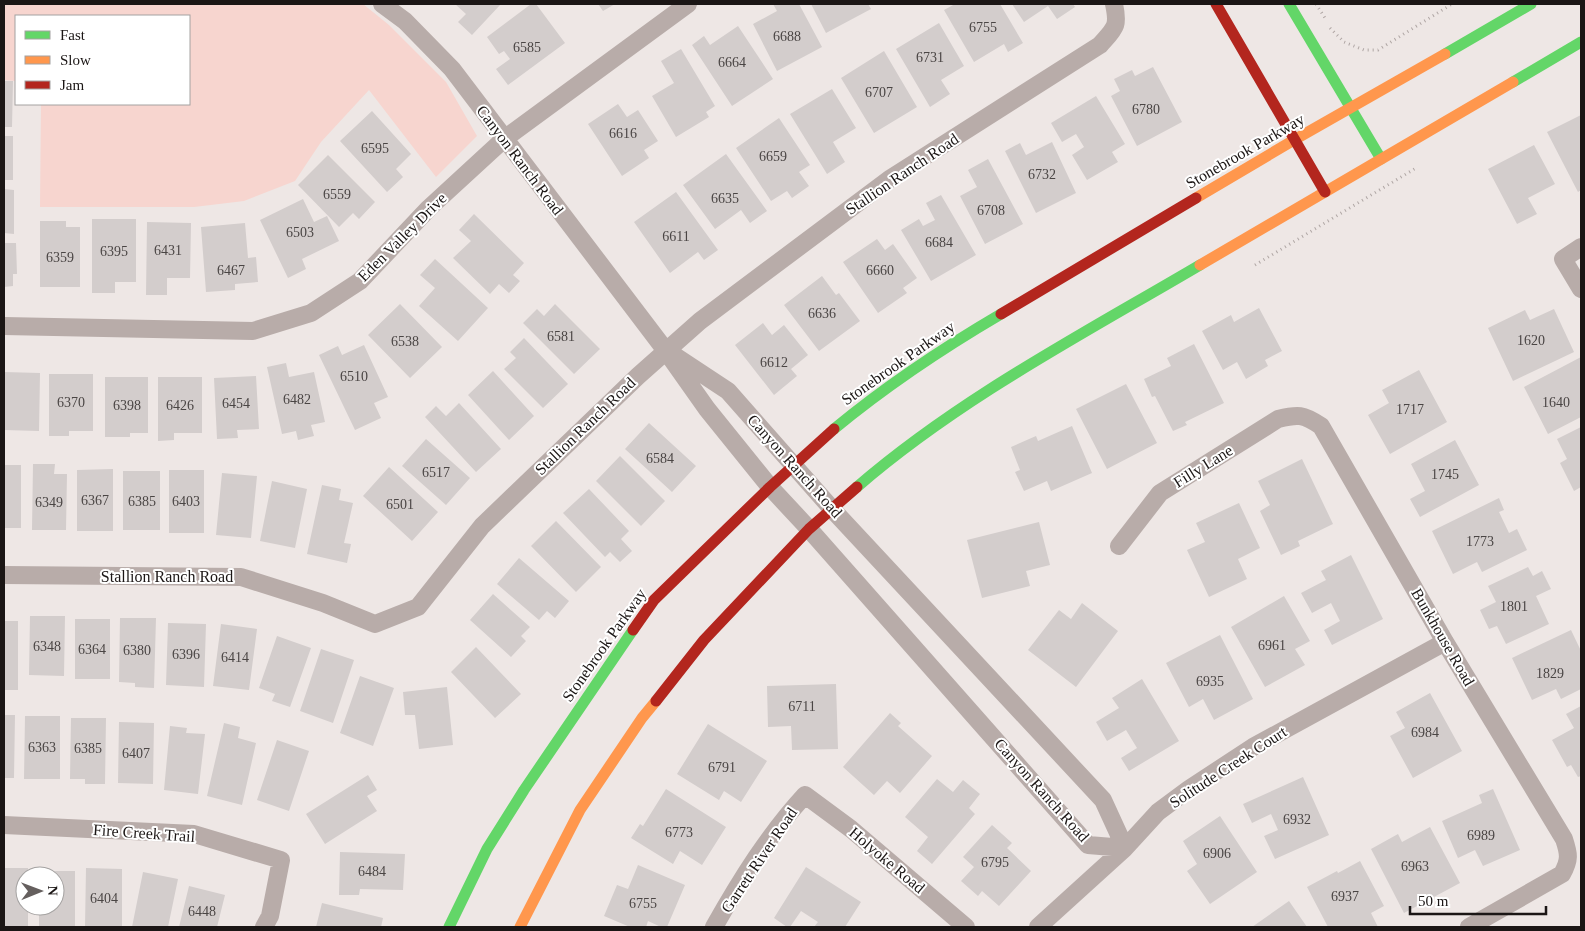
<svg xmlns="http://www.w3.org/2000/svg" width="1585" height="931" font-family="'Times New Roman',serif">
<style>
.green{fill:#f7d5cf}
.building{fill:#d3cdcc}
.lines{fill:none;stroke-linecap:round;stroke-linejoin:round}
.path{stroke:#afa6a4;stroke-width:3;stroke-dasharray:1 4;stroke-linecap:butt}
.street{stroke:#b8aca9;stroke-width:18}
.fast{stroke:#63d668;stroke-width:11}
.slow{stroke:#ff974d;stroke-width:11}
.jam{stroke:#b3261e;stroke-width:11}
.labels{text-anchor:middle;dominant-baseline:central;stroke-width:4;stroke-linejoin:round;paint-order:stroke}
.number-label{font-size:14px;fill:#4a4544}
.street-label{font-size:16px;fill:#1b1615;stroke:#fff}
</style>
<rect width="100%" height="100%" fill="#eee7e5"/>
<path class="green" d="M 4,4 L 363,4 L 389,25 L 446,82 L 477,136 L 436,177 L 369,90 L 321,142 L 295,181 L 244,201 L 194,207 L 40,207 L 41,104 L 189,104 L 189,16 L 16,16 L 16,81 L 4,80 Z"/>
<path class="building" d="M 455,4 L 501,4 L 472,35 L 458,22 L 466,14 Z
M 531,4 L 536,4 L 565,43 L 508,85 L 496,69 L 510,59 L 504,51 L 499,54 L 487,37 Z
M 598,4 L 615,4 L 603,11 Z
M 773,4 L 799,4 L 822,47 L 777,71 L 753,24 L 777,11 Z
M 811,4 L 868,4 L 871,9 L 826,33 Z
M 955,4 L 1000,4 L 1023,43 L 1008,52 L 1004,44 L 974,62 L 944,10 Z
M 1012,4 L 1073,4 L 1075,7 L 1057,19 L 1048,6 L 1024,22 Z
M 939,23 L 964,66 L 941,80 L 950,94 L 930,107 L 896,49 Z
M 738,26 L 773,79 L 732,106 L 692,45 L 704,36 L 710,45 Z
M 681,49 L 715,106 L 706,112 L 709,117 L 676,137 L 652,96 L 674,83 L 661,61 Z
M 884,51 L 917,107 L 874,133 L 841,78 Z
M 1153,67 L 1182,122 L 1137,146 L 1111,96 L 1120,91 L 1114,79 L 1132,70 L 1135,76 Z
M 4,81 L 13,81 L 12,127 L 4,127 Z
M 832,89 L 856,128 L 833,142 L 845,162 L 827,174 L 790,114 Z
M 1096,96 L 1125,144 L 1112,152 L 1118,162 L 1087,180 L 1072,155 L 1084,147 L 1076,134 L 1062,142 L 1051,123 Z
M 618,104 L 627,117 L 638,110 L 658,141 L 644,150 L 649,158 L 622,176 L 588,124 Z
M 372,111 L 411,154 L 396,169 L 403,177 L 387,192 L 340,141 Z
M 1581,115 L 1581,190 L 1578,192 L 1547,132 Z
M 779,118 L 810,165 L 799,172 L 809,186 L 792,198 L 787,191 L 771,201 L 736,148 Z
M 4,136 L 13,136 L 13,180 L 4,180 Z
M 1052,142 L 1076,193 L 1036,213 L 1005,151 L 1020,143 L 1026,155 Z
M 1534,145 L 1555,184 L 1528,198 L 1537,214 L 1517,224 L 1488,169 Z
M 726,154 L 767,211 L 750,223 L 741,210 L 715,229 L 683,185 Z
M 328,155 L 375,202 L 359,219 L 353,213 L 339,227 L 298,185 Z
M 988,159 L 1023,224 L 985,244 L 960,196 L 977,187 L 968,170 Z
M 4,189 L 14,190 L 14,234 L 4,233 Z
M 676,192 L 718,250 L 704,260 L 698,252 L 670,273 L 634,222 Z
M 941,195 L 976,255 L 931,281 L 901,230 L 919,219 L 923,226 L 935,220 L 926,203 Z
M 303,199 L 314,222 L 327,216 L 339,241 L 302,259 L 306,269 L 288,278 L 260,220 Z
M 474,214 L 524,263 L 513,275 L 520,281 L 509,293 L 499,284 L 490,294 L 453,258 L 471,241 L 459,230 Z
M 92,219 L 136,219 L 136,282 L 115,282 L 115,293 L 92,293 Z
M 40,221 L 66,221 L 66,227 L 80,227 L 80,287 L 40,287 Z
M 147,222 L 191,223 L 190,278 L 167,278 L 167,295 L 146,295 Z
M 245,223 L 248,258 L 256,257 L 258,282 L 235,284 L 235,290 L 206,292 L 201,227 Z
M 877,239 L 885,250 L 893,244 L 917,278 L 903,288 L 907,293 L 878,313 L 843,262 Z
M 4,243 L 16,243 L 17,274 L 13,274 L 13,286 L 4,287 Z
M 435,259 L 488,308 L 458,341 L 419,306 L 435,288 L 420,275 Z
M 822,276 L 836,295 L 839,293 L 860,321 L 819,351 L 784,305 Z
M 400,304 L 442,347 L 410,378 L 368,335 Z
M 555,304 L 600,349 L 574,374 L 523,323 L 537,309 L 544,316 Z
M 1259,308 L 1282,351 L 1265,360 L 1268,366 L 1246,379 L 1237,362 L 1223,370 L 1202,331 L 1231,315 L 1234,322 Z
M 1554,309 L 1574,352 L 1513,381 L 1488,328 L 1525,310 L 1530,320 Z
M 763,323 L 772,335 L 784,325 L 808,355 L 791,369 L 797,376 L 774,395 L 735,345 Z
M 524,338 L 568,384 L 543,408 L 504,369 L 516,358 L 510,352 Z
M 1194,344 L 1224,403 L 1185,422 L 1187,425 L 1173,431 L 1155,396 L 1152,397 L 1144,379 L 1171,366 L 1167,358 Z
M 364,345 L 388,397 L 374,403 L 381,418 L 355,430 L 319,355 L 338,346 L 342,355 Z
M 1581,357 L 1581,381 L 1580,382 L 1581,385 L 1581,417 L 1548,434 L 1524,387 Z
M 286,363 L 289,377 L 314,372 L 325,422 L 311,425 L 314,436 L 298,440 L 296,431 L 282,434 L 267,367 Z
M 1419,370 L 1447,422 L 1390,454 L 1368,415 L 1389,403 L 1382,390 Z
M 493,371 L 534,416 L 509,440 L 468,395 Z
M 4,372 L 40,373 L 39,431 L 4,430 Z
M 49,374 L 93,374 L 93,431 L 69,431 L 69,436 L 49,436 Z
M 256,376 L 259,429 L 237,430 L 238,438 L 217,439 L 214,378 Z
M 105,377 L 148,377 L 148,433 L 130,433 L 130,437 L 105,437 Z
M 158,377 L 202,377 L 202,433 L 174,433 L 174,440 L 158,441 Z
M 1126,384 L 1157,443 L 1107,469 L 1076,409 Z
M 459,403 L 501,449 L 476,472 L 425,417 L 436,406 L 446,416 Z
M 649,423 L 696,466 L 672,492 L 625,449 Z
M 1072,426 L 1092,473 L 1051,491 L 1047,481 L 1024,491 L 1015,472 L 1020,470 L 1011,447 L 1036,436 L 1038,441 Z
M 1581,427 L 1581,487 L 1574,491 L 1560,463 L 1567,459 L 1557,439 Z
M 426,439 L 470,478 L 446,505 L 402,466 Z
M 1455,440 L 1479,485 L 1420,517 L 1410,499 L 1425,491 L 1411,464 Z
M 620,456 L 665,501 L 641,526 L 596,481 Z
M 1302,459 L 1333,524 L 1298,541 L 1300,546 L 1281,555 L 1260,511 L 1270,505 L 1258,481 Z
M 33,464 L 55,464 L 54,474 L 67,474 L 66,530 L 32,530 Z
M 4,465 L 21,465 L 21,528 L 4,528 Z
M 389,467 L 438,512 L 412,541 L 363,496 Z
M 113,469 L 113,531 L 77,531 L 77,470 Z
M 169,470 L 204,470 L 204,533 L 169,533 Z
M 123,471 L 160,471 L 160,530 L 123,530 Z
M 222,473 L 257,476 L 251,538 L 216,535 Z
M 272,481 L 307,489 L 295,548 L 260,541 Z
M 322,485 L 341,489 L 339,500 L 353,503 L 344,543 L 351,544 L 347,563 L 307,554 Z
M 589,489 L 629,531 L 621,539 L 632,551 L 620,562 L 610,552 L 605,557 L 563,513 Z
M 1499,498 L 1504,510 L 1499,512 L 1509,533 L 1517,529 L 1527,550 L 1482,572 L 1477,562 L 1453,574 L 1432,531 Z
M 1239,503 L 1260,548 L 1238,559 L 1247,579 L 1209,597 L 1187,550 L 1205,542 L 1196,523 Z
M 556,521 L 601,567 L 576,592 L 531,546 Z
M 1039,522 L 1050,565 L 1026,571 L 1030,586 L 982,598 L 967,540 Z
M 1351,555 L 1383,619 L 1332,645 L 1324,630 L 1340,621 L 1331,603 L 1312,613 L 1301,593 L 1326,580 L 1321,571 Z
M 519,558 L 569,601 L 555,618 L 547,611 L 539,620 L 497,584 Z
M 1528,567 L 1533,576 L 1542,571 L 1551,589 L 1536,596 L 1549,624 L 1506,644 L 1497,626 L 1489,629 L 1480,610 L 1496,602 L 1488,586 Z
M 493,594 L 530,627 L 521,636 L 526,641 L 511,657 L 470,620 Z
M 1284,596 L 1310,641 L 1295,649 L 1305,665 L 1265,687 L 1231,627 Z
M 1082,603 L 1118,631 L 1076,687 L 1028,650 L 1059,610 L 1071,619 Z
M 30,616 L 65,616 L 64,676 L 29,675 Z
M 120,618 L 156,618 L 154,688 L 135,687 L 135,683 L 119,682 Z
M 75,619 L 110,619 L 110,679 L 75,679 Z
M 4,621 L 18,621 L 18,690 L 4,690 Z
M 168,623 L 206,624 L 204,687 L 166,685 Z
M 221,624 L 257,629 L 249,690 L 213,686 Z
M 1571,630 L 1581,651 L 1581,689 L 1561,699 L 1556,689 L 1532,700 L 1512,658 Z
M 1220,635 L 1253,699 L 1214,720 L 1203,699 L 1189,707 L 1166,663 Z
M 277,636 L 311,648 L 290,707 L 272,701 L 275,694 L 259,688 Z
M 476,647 L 521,694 L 495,718 L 451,672 Z
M 321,649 L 354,660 L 333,723 L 300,711 Z
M 360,676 L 394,688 L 373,746 L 340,733 Z
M 1142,679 L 1179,741 L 1129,771 L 1121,758 L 1137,748 L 1126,730 L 1107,741 L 1096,722 L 1119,708 L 1112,698 Z
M 836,684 L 838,749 L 792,750 L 791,726 L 768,727 L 767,686 Z
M 447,687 L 453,745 L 419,749 L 415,715 L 405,715 L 403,692 Z
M 1430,693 L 1462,751 L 1413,778 L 1390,736 L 1405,728 L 1396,712 Z
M 1581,706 L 1581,776 L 1578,777 L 1571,765 L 1567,767 L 1552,740 L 1574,728 L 1566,714 Z
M 890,713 L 901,723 L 898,726 L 932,756 L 900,793 L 887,781 L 874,795 L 843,767 Z
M 4,715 L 15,715 L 14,778 L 4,778 Z
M 25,716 L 60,716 L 60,779 L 24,779 Z
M 71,718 L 106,718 L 105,784 L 85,784 L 85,779 L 70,779 Z
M 119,722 L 154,723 L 153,784 L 118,783 Z
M 224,723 L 240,727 L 238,738 L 256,743 L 242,805 L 207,796 Z
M 708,724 L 767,761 L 741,802 L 724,791 L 719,800 L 677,774 Z
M 170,726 L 187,728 L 186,733 L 205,734 L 198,794 L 164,790 Z
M 277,740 L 309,751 L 289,811 L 257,800 Z
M 368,775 L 377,790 L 367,796 L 377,811 L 325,844 L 306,814 Z
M 1303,777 L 1329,835 L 1275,859 L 1264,836 L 1278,830 L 1271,814 L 1252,823 L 1243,804 Z
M 937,779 L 953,792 L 963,780 L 980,794 L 969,808 L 975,814 L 932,864 L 917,851 L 928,837 L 905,817 Z
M 666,789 L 726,827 L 702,865 L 680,851 L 673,864 L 631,838 L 640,824 L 643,826 Z
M 1493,789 L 1520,850 L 1483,866 L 1475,850 L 1458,858 L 1442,821 L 1482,803 L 1479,795 Z
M 1220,816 L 1257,872 L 1210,904 L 1187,871 L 1197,864 L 1183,841 Z
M 992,825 L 1012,843 L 1007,848 L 1031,871 L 999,906 L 982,891 L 978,896 L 961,881 L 974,867 L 963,857 Z
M 1430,827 L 1460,883 L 1404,913 L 1371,849 L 1398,834 L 1402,842 Z
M 340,852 L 405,854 L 403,890 L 360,889 L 359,895 L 339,895 Z
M 1360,861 L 1384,906 L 1371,913 L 1378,927 L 1328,927 L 1307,887 L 1337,871 L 1338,873 Z
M 638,865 L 685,885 L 667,927 L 661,927 L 648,921 L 646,927 L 630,927 L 604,916 L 617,885 L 628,889 Z
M 806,867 L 861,902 L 845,927 L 814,927 L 818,922 L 801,911 L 790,927 L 787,927 L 774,918 Z
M 4,868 L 28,868 L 28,876 L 25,876 L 25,906 L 28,906 L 28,927 L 4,927 Z
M 86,868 L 122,869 L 122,927 L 85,927 Z
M 39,871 L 75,871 L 75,927 L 39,927 L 39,906 L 55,906 L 55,876 L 39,876 Z
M 143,872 L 178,879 L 168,927 L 132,927 Z
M 189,886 L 225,895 L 217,927 L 179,927 Z
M 1289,901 L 1307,927 L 1252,927 Z
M 322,903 L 383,918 L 381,927 L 316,927 Z"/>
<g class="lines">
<path class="path" d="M 1316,4 L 1325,18
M 1330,28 L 1344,42 L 1364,50 L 1378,50 L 1452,4
M 1255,265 L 1416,168"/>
<path class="street" d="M 382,4 L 405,21 L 452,69 L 666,351 L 707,409 L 770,487 L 809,529 L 1088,845 L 1125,848
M 1581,247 L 1563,259 L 1581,289
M 4,326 L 253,331 L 311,313 L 360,281 L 429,208 L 504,139 L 688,4
M 675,356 L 728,391 L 832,509 L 1103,800 L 1125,848
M 1119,546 L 1160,493 L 1278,419 C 1298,414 1303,414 1321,426 L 1445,642 L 1564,839 C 1569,854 1570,860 1562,874 L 1469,927
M 4,575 L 241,577 L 323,603 L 375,624 L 418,607 L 482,526 L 638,376 L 700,321 L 891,178 L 1100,45 C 1115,28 1119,27 1114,4
M 4,825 L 194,834 L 281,860 L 270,916 L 264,927
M 714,927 C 740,881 769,834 805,795 L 851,829 L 966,927
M 1038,927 L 1125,848 L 1158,812 L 1189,789 L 1253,747 L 1445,642"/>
<path class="fast" d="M 1289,4 L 1381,159
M 1445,54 L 1531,4
M 1513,82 L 1581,42
M 834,429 C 886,386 943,348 1001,314
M 857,487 C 960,398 1083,334 1200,265
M 449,927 L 487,849 L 524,790 L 633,630"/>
<path class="slow" d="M 1196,198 L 1294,140 L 1445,54
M 1200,265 L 1513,82
M 520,927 L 580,810 L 642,718 L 656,701"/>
<path class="jam" d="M 1216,4 L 1325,192
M 1001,314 L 1196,198
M 633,630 L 654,600 L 770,487 L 834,429
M 656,701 L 704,640 L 809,529 L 857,487"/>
</g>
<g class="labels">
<g class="number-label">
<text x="983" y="27">6755</text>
<text x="787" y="36">6688</text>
<text x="527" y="47">6585</text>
<text x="930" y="57">6731</text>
<text x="732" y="62">6664</text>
<text x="879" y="92">6707</text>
<text x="1146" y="109">6780</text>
<text x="623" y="133">6616</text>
<text x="375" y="148">6595</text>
<text x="773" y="156">6659</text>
<text x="1042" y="174">6732</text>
<text x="337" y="194">6559</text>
<text x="725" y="198">6635</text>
<text x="991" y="210">6708</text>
<text x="300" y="232">6503</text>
<text x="676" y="236">6611</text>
<text x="939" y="242">6684</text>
<text x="168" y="250">6431</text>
<text x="114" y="251">6395</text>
<text x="60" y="257">6359</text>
<text x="231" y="270">6467</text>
<text x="880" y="270">6660</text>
<text x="822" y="313">6636</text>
<text x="561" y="336">6581</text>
<text x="1531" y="340">1620</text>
<text x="405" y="341">6538</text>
<text x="774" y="362">6612</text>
<text x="354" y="376">6510</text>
<text x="297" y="399">6482</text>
<text x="71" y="402">6370</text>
<text x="1556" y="402">1640</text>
<text x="236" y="403">6454</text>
<text x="127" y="405">6398</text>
<text x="180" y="405">6426</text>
<text x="1410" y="409">1717</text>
<text x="660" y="458">6584</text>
<text x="436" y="472">6517</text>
<text x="1445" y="474">1745</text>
<text x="95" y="500">6367</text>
<text x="142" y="501">6385</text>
<text x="186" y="501">6403</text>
<text x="49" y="502">6349</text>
<text x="400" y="504">6501</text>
<text x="1480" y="541">1773</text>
<text x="1514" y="606">1801</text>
<text x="1272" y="645">6961</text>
<text x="47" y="646">6348</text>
<text x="92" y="649">6364</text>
<text x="137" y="650">6380</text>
<text x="186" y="654">6396</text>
<text x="235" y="657">6414</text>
<text x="1550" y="673">1829</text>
<text x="1210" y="681">6935</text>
<text x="802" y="706">6711</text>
<text x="1425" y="732">6984</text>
<text x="42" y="747">6363</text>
<text x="88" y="748">6385</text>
<text x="136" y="753">6407</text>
<text x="722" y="767">6791</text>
<text x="1297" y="819">6932</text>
<text x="679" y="832">6773</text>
<text x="1481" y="835">6989</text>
<text x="1217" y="853">6906</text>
<text x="995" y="862">6795</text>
<text x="1415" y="866">6963</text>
<text x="372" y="871">6484</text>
<text x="1345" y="896">6937</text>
<text x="104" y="898">6404</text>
<text x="643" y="903">6755</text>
<text x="202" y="911">6448</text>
</g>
<g class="street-label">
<text transform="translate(1245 151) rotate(-30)">Stonebrook Parkway</text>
<text transform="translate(520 160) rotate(53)">Canyon Ranch Road</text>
<text transform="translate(902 174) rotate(-34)">Stallion Ranch Road</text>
<text transform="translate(402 237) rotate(-45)">Eden Valley Drive</text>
<text transform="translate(898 363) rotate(-35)">Stonebrook Parkway</text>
<text transform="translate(585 426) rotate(-44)">Stallion Ranch Road</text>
<text transform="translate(795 466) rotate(48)">Canyon Ranch Road</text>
<text transform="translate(1203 466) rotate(-32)">Filly Lane</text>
<text x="167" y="576">Stallion Ranch Road</text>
<text transform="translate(1443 637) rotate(60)">Bunkhouse Road</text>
<text transform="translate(604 645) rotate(-55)">Stonebrook Parkway</text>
<text transform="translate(1228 767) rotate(-33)">Solitude Creek Court</text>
<text transform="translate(1042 790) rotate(48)">Canyon Ranch Road</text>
<text transform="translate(144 833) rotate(4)">Fire Creek Trail</text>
<text transform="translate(759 860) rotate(-56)">Garrett River Road</text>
<text transform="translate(887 860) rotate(40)">Holyoke Road</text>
</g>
</g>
<rect width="1585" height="931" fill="none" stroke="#1b1615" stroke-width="10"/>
<rect x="15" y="15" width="175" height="90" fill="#ffffff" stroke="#a4a2a1"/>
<rect x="25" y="31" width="25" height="8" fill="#63d668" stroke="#a4a2a1"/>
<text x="60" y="40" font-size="15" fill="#1b1615">Fast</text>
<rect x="25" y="56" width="25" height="8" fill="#ff974d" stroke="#a4a2a1"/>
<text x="60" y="65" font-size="15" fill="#1b1615">Slow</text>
<rect x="25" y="81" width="25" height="8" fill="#b3261e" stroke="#a4a2a1"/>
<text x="60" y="90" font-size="15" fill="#1b1615">Jam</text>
<g transform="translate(40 891) rotate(89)"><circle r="24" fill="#ffffff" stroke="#a4a2a1"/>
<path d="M0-4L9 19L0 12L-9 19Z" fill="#655f5e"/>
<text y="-8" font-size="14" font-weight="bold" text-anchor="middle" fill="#1b1615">N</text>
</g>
<path d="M1410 906v8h136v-8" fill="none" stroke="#1b1615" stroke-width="2.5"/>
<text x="1418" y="906" font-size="15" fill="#1b1615" stroke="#ffffff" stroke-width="4" paint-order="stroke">50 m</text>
</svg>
